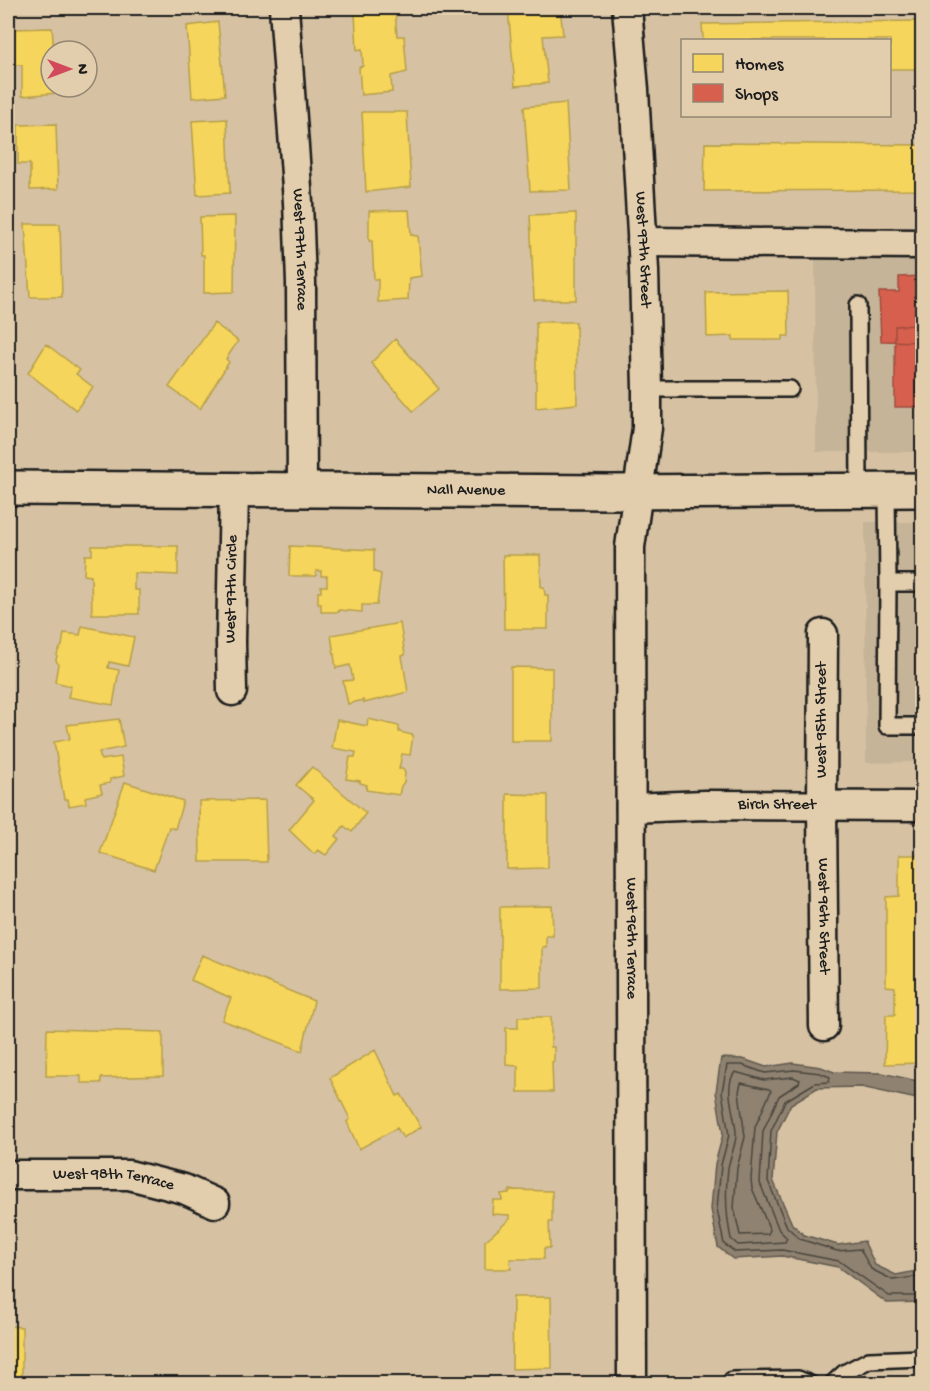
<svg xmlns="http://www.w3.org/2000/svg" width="930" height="1391" font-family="'Gochi Hand',sans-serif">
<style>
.built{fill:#c6b498}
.water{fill:#8f8270;stroke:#61594e;stroke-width:1.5}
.homes{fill:#f6d55c;stroke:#b59e49;stroke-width:1.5}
.shops{fill:#d6604d;stroke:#9e4c3e;stroke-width:1.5}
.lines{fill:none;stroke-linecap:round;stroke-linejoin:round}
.shore{stroke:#4a453e;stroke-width:1.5}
.lane-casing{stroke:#1c1c1c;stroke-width:20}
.street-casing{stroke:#1c1c1c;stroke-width:33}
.secondary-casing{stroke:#1c1c1c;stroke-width:38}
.lane{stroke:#e2cdac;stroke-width:15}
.street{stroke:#e2cdac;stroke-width:28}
.secondary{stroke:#e2cdac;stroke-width:33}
.labels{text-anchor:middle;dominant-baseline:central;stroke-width:6;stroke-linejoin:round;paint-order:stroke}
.street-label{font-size:16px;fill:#1c1c1c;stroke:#e2cdac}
</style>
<rect width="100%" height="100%" fill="#d6c2a3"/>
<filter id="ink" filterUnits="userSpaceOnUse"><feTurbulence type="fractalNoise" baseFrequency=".0167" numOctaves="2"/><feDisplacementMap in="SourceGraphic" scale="12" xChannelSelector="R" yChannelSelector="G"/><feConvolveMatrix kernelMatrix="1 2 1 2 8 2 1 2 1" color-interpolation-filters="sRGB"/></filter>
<g filter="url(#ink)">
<path class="built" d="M 922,257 L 922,452 L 816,452 L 815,259 Z
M 865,522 L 922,522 L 922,762 L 866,763 Z"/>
<path class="water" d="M 721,1058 L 743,1059 L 766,1067 L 793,1063 L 821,1067 L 834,1072 L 882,1073 L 922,1082 L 922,1100 L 861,1087 L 817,1088 L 791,1104 L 777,1132 L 773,1180 L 792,1224 L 804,1235 L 838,1245 L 864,1241 L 875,1265 L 896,1275 L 922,1270 L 922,1302 L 887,1303 L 838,1267 L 782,1256 L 733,1259 L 718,1247 L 711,1209 L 715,1164 L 723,1134 L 716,1092 Z"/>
<path class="homes" d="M 508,8 L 560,8 L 563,35 L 543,36 L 548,83 L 515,86 Z
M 395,11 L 397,36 L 404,36 L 407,72 L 391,76 L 392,92 L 361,95 L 359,67 L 363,66 L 362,49 L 357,50 L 355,14 Z
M 922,21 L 922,69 L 890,69 L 890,40 L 703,40 L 702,24 Z
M 218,22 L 225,95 L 192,98 L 187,26 Z
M 52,28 L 54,51 L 51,51 L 51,87 L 57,87 L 58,93 L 22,96 L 22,65 L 10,65 L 11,29 Z
M 566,103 L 571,190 L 530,191 L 524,107 Z
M 362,112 L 407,112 L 411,187 L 366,192 Z
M 227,119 L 230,193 L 197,195 L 192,121 Z
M 56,124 L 58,189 L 30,190 L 30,164 L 18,164 L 18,125 Z
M 705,143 L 922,145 L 922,190 L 704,191 Z
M 409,210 L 411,235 L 418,236 L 422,276 L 409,278 L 408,300 L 378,302 L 378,279 L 374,279 L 372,241 L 369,241 L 369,211 Z
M 576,213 L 576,300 L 534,300 L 530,215 Z
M 235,216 L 234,292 L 204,293 L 204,255 L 201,255 L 200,217 Z
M 25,224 L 60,224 L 62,297 L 30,297 Z
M 788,291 L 789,336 L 783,336 L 783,340 L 733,340 L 733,336 L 707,337 L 706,292 Z
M 536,322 L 576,322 L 577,404 L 536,408 Z
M 214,323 L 238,341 L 226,359 L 229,362 L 200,409 L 169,387 Z
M 395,339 L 439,389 L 413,411 L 371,363 Z
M 46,344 L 80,370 L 76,374 L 93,387 L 76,410 L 28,373 Z
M 92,546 L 178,546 L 178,575 L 134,573 L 134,590 L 139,590 L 139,614 L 92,614 L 91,576 L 84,575 L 85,555 L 92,555 Z
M 290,546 L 374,550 L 374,572 L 381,574 L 377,605 L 362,605 L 362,612 L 339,610 L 339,612 L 321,612 L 321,604 L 318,604 L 318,592 L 321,592 L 321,586 L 327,586 L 327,576 L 321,576 L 321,571 L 316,571 L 316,576 L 289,576 Z
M 503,555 L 540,555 L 541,587 L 544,587 L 545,595 L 548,595 L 548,629 L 504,629 Z
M 400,623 L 405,655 L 402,656 L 408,692 L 364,703 L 363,700 L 348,704 L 343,681 L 353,680 L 350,665 L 336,668 L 331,635 Z
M 82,626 L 134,637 L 128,666 L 109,662 L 108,668 L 119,670 L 113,705 L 68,697 L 71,686 L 55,682 L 58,664 L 56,660 L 58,651 L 62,646 L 64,633 L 80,635 Z
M 511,667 L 552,668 L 552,741 L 511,741 Z
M 119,719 L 124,747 L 99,752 L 101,760 L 121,757 L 124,776 L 110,779 L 110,783 L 100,785 L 102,793 L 85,797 L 86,803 L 69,806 L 68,799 L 64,799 L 54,742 L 70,739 L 67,725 Z
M 368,719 L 399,726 L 399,732 L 413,735 L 410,755 L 402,754 L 399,769 L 403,769 L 405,773 L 404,782 L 401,786 L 399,795 L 366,790 L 367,785 L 360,783 L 360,781 L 346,779 L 350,757 L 355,757 L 356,752 L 332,748 L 337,720 L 367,726 Z
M 312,767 L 366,813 L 352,832 L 344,826 L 336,836 L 339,839 L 326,855 L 318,850 L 314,854 L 289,830 L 314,800 L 296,785 Z
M 125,782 L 183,801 L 175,829 L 169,827 L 154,870 L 100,853 Z
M 507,794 L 548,795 L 548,868 L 507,869 Z
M 265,800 L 267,862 L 200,862 L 199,801 Z
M 899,855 L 922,855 L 922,1063 L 885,1064 L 886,1015 L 895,1015 L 895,987 L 886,986 L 886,897 L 899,896 Z
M 552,906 L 553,936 L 546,936 L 546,947 L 542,947 L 542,988 L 500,989 L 500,907 Z
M 202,955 L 314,1001 L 302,1051 L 222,1020 L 231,998 L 191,980 Z
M 518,1017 L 551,1017 L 551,1047 L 554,1047 L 554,1061 L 552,1062 L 553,1092 L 518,1092 L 518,1066 L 506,1065 L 506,1028 L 518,1028 Z
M 47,1029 L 163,1032 L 163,1076 L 101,1078 L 101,1083 L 81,1083 L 81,1076 L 46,1076 Z
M 375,1050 L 397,1096 L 401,1094 L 421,1127 L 403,1138 L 397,1128 L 359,1149 L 347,1122 L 350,1119 L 330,1078 Z
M 510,1190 L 552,1191 L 552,1222 L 549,1222 L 550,1248 L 544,1248 L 544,1259 L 510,1259 L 511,1269 L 485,1269 L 485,1241 L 510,1219 L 510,1215 L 492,1214 L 493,1200 L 502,1200 L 501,1194 L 509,1193 Z
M 513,1297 L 551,1297 L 552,1368 L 512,1369 Z
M 8,1326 L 22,1327 L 22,1380 L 8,1379 Z
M 248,1379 L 249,1384 L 205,1384 Z"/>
<path class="shops" d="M 922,276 L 922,342 L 881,341 L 879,292 L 899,292 L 899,277 Z
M 922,325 L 922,407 L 895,407 L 895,326 Z
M 915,632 L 922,632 L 922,701 L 915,701 Z"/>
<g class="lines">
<path class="shore" d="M 735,1072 L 764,1080 L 793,1077 L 800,1080 L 799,1083 L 779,1096 L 763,1131 L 760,1183 L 779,1230 L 787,1238 L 785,1242 L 738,1245 L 731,1239 C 726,1215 725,1193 728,1168 C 730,1156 737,1144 736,1132 C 735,1114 723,1087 735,1072 Z
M 741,1083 L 769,1089 L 771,1091 L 755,1127 L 751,1179 L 752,1188 L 770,1230 L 768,1234 L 740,1235 L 734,1208 L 737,1168 L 745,1137 L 739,1092 Z
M 922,1276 L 893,1280 L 871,1269 L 860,1249 L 837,1251 L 800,1239 L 787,1227 L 768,1181 L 771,1131 L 785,1101 L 815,1083 L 829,1082 L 830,1077 L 820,1073 L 794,1070 L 765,1073 L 742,1065 L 727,1065 L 722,1092 L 729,1135 L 721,1165 L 717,1209 L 724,1244 L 735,1252 L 782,1250 L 839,1261 L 889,1296 L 922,1296"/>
<g class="lane-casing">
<path id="lane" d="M 858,305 L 859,490
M 647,389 L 790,389
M 887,490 L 888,583 L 922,583
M 888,583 L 887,726 L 922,726
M 732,1380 L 798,1379 L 810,1384
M 832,1384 L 844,1373 L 869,1360 L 922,1358"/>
</g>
<g class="street-casing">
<g id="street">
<path id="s1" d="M 284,8 L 298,202 L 301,283 L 302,490"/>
<path id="s2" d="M 627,8 L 634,90 L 644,270 L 647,389 L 647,428 L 630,547 L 632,1384"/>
<path d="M 642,242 L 922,244"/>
<path id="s3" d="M 823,634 L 822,807 L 824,1026"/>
<path id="s4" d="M 232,691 L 231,642 L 234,489"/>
<path id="s5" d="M 631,808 L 705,805 L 922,806"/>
<path id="s6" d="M 8,1175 L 129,1175 L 184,1189 L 215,1203"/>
</g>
</g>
<g class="secondary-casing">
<g id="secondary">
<path id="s7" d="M 8,488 L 611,492 L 922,490"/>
</g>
</g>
<use href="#lane" class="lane"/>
<use href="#street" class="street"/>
<use href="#secondary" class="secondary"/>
</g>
</g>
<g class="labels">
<g class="street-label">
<text stroke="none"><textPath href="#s1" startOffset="242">West 97th Terrace</textPath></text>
<text stroke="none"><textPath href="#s2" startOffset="242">West 97th Street</textPath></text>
<text stroke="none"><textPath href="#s7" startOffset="458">Nall Avenue</textPath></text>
<text stroke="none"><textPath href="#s4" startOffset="102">West 97th Circle</textPath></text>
<text transform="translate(822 720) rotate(-90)">West 95th Street</text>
<text stroke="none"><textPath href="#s5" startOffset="146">Birch Street</textPath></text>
<text stroke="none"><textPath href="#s3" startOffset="282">West 96th Street</textPath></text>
<text stroke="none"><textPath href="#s2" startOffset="932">West 96th Terrace</textPath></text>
<text stroke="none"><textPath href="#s6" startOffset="106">West 98th Terrace</textPath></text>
</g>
</g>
<rect width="930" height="1391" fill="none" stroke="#e2cdac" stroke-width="30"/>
<rect x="15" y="15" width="900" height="1361" fill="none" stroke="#1c1c1c" stroke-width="2" filter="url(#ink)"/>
<rect x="681" y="39" width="210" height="78" fill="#e2cdac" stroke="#938672" stroke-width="1.5"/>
<rect x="693" y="54" width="30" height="18" fill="#f6d55c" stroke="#938672" stroke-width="1.5"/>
<text x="735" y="69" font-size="18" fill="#1c1c1c">Homes</text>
<rect x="693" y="84" width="30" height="18" fill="#d6604d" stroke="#938672" stroke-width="1.5"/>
<text x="735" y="99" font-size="18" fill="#1c1c1c">Shops</text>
<g transform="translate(69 69) rotate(90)"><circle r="28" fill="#e2cdac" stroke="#938672" stroke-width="1.5"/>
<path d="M0-4.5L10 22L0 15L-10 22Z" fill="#d1495b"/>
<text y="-9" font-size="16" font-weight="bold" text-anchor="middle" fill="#1c1c1c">N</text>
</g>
</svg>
